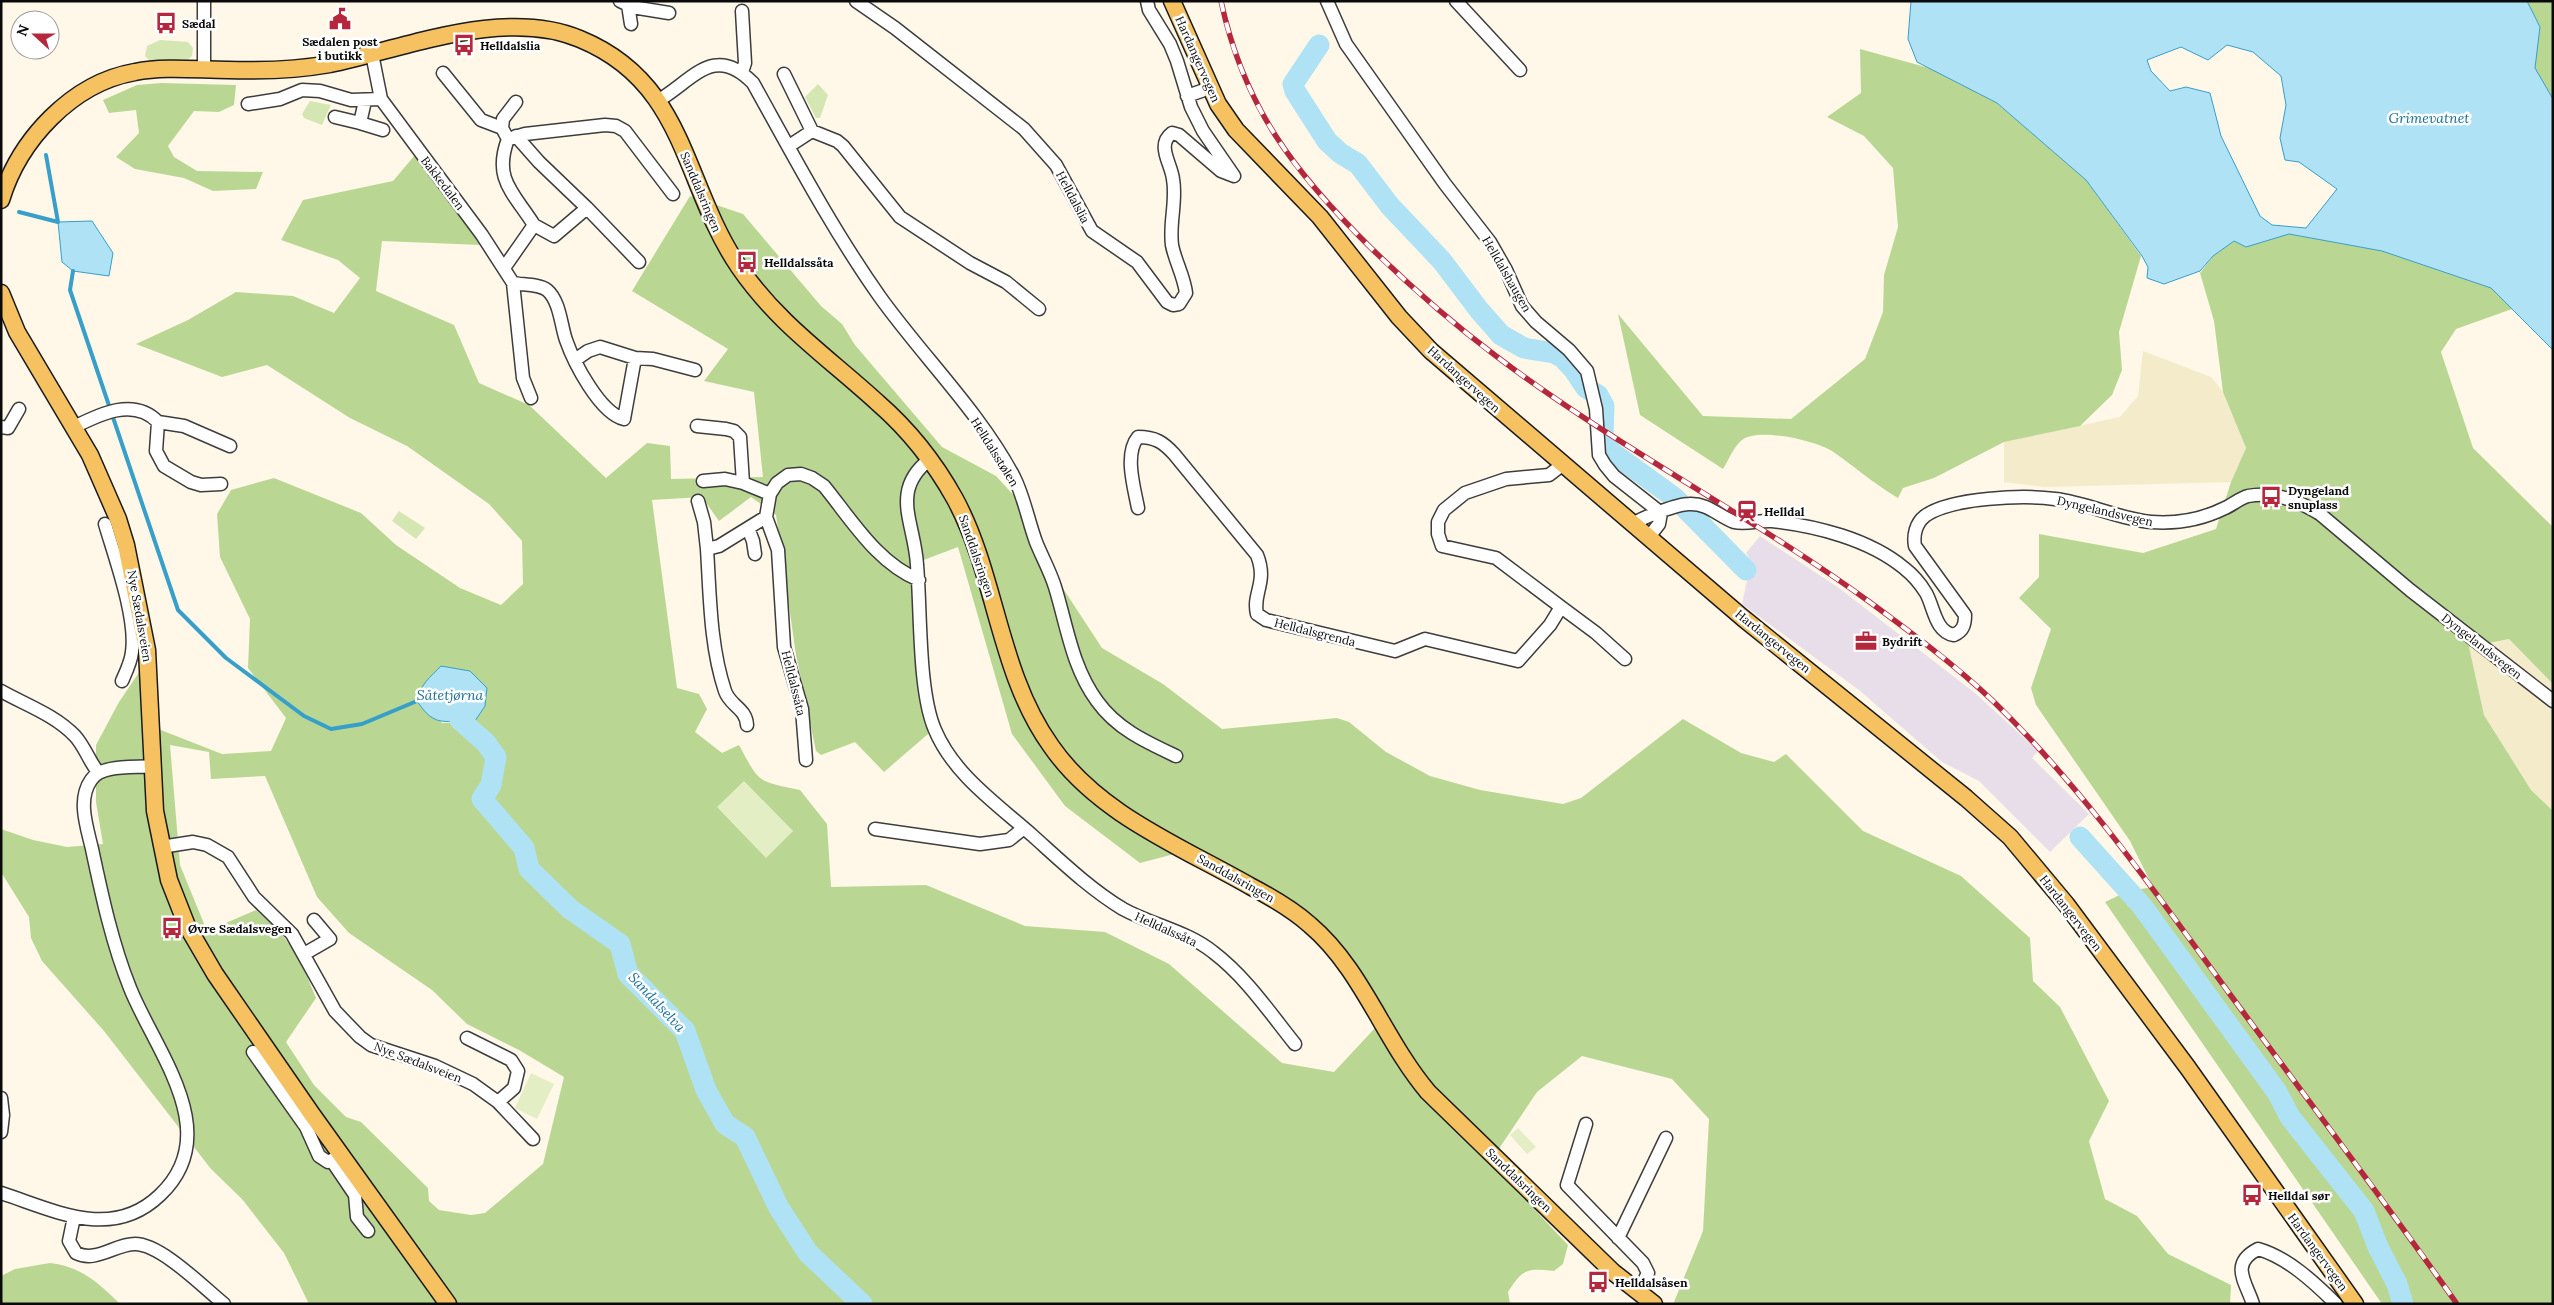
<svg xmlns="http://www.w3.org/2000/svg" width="2554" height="1305" font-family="Lora,serif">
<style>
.industrial{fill:#e7dee9}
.farmland{fill:#f3ebc9}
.green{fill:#d4e7b3}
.forest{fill:#b9d793;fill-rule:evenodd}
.pitch{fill:#e4eec5}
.water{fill:#aee2f4;stroke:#379fc9;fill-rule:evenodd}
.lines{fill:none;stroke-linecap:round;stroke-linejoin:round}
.stream{stroke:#379fc9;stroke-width:4}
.river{stroke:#aee2f4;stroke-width:21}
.minor-casing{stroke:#3d3d3d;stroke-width:15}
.major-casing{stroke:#1b1b1b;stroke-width:19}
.minor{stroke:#fff;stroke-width:12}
.major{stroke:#f5c161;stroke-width:16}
.rail-casing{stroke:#b5273d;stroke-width:5.5}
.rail{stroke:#fff;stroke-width:4;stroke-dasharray:11;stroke-linecap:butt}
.labels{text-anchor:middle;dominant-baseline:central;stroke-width:5;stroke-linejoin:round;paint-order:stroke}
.poi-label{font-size:12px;font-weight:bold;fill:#0a0a0a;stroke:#fff;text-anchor:start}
.street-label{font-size:12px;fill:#0a0a0a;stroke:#fff}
.water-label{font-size:14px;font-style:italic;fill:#186e97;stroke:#fff}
</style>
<rect width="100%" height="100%" fill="#fff7e8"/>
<path class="industrial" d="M 1760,536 L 1839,588 L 1975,693 L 2038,751 L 2032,758 L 2089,814 L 2050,852 L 1979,781 L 1942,762 L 1859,690 L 1742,604 L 1751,561 L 1746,553 Z"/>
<path class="farmland" d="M 2143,351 L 2211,377 L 2223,392 L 2246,448 L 2231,482 L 2045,487 L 2004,482 L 2004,442 L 2120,417 L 2138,396 Z
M 2509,639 L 2553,684 L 2553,811 L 2531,790 L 2484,715 L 2469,647 Z"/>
<path class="green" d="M 160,40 L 188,42 L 193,48 L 192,56 L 185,62 L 152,63 L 145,56 L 147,46 Z
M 818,84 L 828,95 L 820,118 L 816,118 L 805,97 Z
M 310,101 L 331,105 L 322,125 L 304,118 L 302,114 Z
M 399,511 L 425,528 L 416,539 L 392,521 Z"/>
<path class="forest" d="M 2527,1 L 2553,1 L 2553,99 L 2534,68 L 2540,27 Z
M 1860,49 L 1929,68 L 1997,103 L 2086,180 L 2141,256 L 2119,332 L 2122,370 L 2112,395 L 2080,426 L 2004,442 L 1934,478 L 1903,488 L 1898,498 C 1874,484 1854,466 1832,451 C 1816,441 1758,427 1742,440 C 1734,446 1728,461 1723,469 L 1640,415 L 1618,314 L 1703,416 L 1791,419 L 1865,359 L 1883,312 L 1884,275 L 1898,227 L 1893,168 L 1864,136 L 1827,117 L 1861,93 Z
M 161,83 L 236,85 L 234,105 L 219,112 L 194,111 L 168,146 L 174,157 L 197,171 L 263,172 L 256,189 L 213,191 L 184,178 L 135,169 L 116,157 L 139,133 L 136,110 L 109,113 L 103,100 L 137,85 Z
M 415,155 L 481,245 L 382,241 L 376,291 L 454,325 L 479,383 L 529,405 L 606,478 L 647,443 L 670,446 L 671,479 L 763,477 L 754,392 L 704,381 L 728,349 L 632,291 L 690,196 L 743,214 L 821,306 L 842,324 L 855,345 L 942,447 L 996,476 L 1030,513 L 1051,570 L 1102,648 L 1163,684 L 1222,729 L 1337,718 L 1349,722 L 1386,752 L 1430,776 L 1480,790 L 1563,804 L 1581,798 L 1683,719 L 1741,753 L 1774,762 L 1786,754 L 1863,831 L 1961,876 L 2030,938 L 2033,981 L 2060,1007 L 2109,1101 L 2089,1141 L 2105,1199 L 2137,1216 L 2168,1254 L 2231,1285 L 2230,1304 L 1677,1304 L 1674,1302 L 1703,1231 L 1709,1119 L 1672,1079 L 1582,1056 L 1537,1092 L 1490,1162 L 1568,1245 L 1563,1264 L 1554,1271 C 1526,1268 1523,1269 1508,1292 L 1510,1304 L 309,1304 L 284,1253 L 242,1199 L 211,1169 L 104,1031 L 42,961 L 31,938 L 29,917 L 1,872 L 1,829 L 33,840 L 67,847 L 103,844 L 96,802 L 96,745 L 119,702 L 140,671 L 143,723 L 222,754 L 271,751 L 286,718 L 248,668 L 250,619 L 220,557 L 217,514 L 231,490 L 274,478 L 361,513 L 396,545 L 460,588 L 501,605 L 523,584 L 522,541 L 489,504 L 407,446 L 350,418 L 267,365 L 222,377 L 136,344 L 188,320 L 236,292 L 293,296 L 334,313 L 360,278 L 338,260 L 281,240 L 303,200 L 393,181 ZM 702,497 L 719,521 L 751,497 L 776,515 L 796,655 L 816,751 L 821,755 L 855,742 L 884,772 L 928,734 L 921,561 L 958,547 L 1012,734 L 1065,806 L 1140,863 L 1178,853 L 1313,920 L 1376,1027 L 1334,1072 L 1282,1063 L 1169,964 L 1105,932 L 1025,926 L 926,885 L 831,887 L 827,824 L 800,790 C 757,781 760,784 739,745 L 722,753 L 695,732 L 707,709 L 699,694 L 677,688 L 652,500 ZM 441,666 L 475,721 L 442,723 L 418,694 L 428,679 ZM 170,745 L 209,752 L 211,779 L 265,776 L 317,897 L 349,933 L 432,990 L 467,1024 L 519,1050 L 564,1077 L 543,1164 L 485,1213 L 471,1215 L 439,1210 L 429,1201 L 428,1188 L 361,1122 L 346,1117 L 314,1085 L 286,1042 L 316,998 L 299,957 L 279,931 L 256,910 L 207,931 L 180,865 Z
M 2289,234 L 2382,251 L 2491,288 L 2512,309 L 2456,329 L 2441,352 L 2473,448 L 2553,527 L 2553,684 L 2509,639 L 2469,647 L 2484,715 L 2531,790 L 2553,811 L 2553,1304 L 2382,1304 L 2105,902 L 2128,891 L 2153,887 L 2130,841 L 2036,705 L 2031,688 L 2051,629 L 2019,598 L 2039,577 L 2039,534 L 2143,553 L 2216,529 L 2231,482 L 2246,448 L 2223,392 L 2214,321 L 2200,273 L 2213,256 L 2234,241 L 2246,246 Z
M 50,1263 C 80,1266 99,1283 120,1304 L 1,1304 L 1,1276 L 15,1269 Z"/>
<path class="pitch" d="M 744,781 L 793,831 L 766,858 L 717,807 Z
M 531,1073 L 554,1084 L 537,1119 L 515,1108 Z
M 1518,1128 L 1536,1147 L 1527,1154 L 1510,1135 Z"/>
<path class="water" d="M 1911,1 L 2527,1 L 2540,27 L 2535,68 L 2553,99 L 2553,350 L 2491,288 L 2382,251 L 2289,234 L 2246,247 L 2234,241 L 2213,256 L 2200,271 L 2164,284 L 2147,278 L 2148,267 L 2142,256 L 2086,180 L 1997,103 L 1917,62 L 1908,39 ZM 2227,45 L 2253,52 L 2281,76 L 2286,105 L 2280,138 L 2285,160 L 2299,162 L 2337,189 L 2306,228 L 2272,225 L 2260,216 L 2221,136 L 2210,93 L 2186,87 L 2170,91 L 2151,71 L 2147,60 L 2181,47 L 2208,60 Z
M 92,221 L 113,253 L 109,276 L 73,271 L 62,262 L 58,222 Z
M 441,666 L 470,671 L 487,688 L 485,706 L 475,721 C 445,719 436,730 417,701 C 419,686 431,676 441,666 Z"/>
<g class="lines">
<path class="stream" d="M 19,212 L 58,222 L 46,155
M 73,271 L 70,290 L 178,610 L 226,658 L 304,716 L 331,729 L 362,724 L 417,701"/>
<path class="river" d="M 1319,45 L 1293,84 L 1295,91 L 1327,141 L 1340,153 L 1358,164 L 1390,206 L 1442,261 L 1479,310 L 1501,335 L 1524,348 L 1554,353 L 1562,357 L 1574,370 L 1586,388 L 1598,395 L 1604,406 L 1603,435 L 1610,451 L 1675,498 L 1746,570
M 460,720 L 486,743 L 496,757 L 491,785 L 482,799 L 524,848 L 529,869 L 570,909 L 620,944 L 628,974 L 685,1031 L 706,1090 L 725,1124 L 745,1137 L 779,1208 L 808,1253 L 862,1304
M 2080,837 L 2142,906 L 2277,1092 L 2290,1117 L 2364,1211 L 2378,1247 L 2397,1284 L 2403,1304"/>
<g class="minor-casing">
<path id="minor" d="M 620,1 L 632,7 L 669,13
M 856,1 L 895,28 L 1024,129 L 1056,165 L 1092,231 L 1137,262 L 1167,302 L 1173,305 L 1179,304 L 1186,293 C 1184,276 1175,261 1172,245 C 1169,223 1177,201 1173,179 C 1171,163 1156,145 1172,133 L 1179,135 L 1221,171 L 1234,176 L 1203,131 L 1191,107 L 1177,61 L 1170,44 L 1149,10 L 1147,1
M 1327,1 L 1346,44 L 1445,184 L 1490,242 L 1506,270 L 1522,306 L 1536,322 L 1569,350 L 1587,371 L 1596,409 L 1599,455 L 1605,465 L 1614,476 L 1661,513
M 1456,1 L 1520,70
M 628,5 L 631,24
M 372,54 L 381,99 L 482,235 L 513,283 L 523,378 L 531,398
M 204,70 L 204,1
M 742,72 L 745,63 L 742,11
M 443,73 L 481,120 L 502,128 L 508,139
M 784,74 L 812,131
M 1187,96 L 1210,88
M 659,100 C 693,80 714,43 753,83 C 793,155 832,229 880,297 C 923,357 979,411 1014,477 C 1024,497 1028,520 1036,542 C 1042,557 1050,571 1055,587 C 1067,626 1072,667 1097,701 C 1117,729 1146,742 1176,756
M 248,104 L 280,99 L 302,90 L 320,91 L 351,100 L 381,99
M 335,117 L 360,123 L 365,101
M 360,123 L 383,130
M 502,128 L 503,119 L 516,102
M 516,136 L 539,162 L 587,208 L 554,236 L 534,225
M 789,146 L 812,131 L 837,141 L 843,146 L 900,217 L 970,263 L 1006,282 L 1039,309
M 587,208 L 639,262
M 504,268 L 534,225 C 513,192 493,179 508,139 L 525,134 L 605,125 L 616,126 L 625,131 L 673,194
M 513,283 C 523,285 539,284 547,290 C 560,301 561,326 566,340 C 574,363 600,413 624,419 L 635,358
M 575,360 L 588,351 L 600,347 L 635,358 L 653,359 L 695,370
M 158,422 L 184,426 L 230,446
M 697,426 L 726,429 L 734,431 L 740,437 L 743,483 L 770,494
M 1,427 L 8,428 L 19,409
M 74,427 C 100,414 134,397 158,422 L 156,451 L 164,466 L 191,482 L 201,485 L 221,484
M 930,459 C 889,491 915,523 917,565 C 921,610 918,691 935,730 C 954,775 997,804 1033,836 C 1062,862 1090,889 1123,909 C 1152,925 1187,931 1213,952 C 1246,977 1270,1013 1295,1044
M 703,481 L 725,479 L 743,483
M 698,501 L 704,522 L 707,549
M 1138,508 C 1134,487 1124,454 1138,437 C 1155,437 1163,442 1174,454 L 1257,555 C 1268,583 1252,593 1257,614 L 1266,620 L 1395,651 L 1425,639 L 1518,661 L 1550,625 L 1561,607 L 1496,558 L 1442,546 L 1438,534 L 1438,522 L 1444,510 L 1465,493 L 1506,479 L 1549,475 L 1562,465
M 105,524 C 115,558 137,618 132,652 C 131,662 126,672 122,681
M 1633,524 C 1643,517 1678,504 1689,504 C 1708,503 1718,516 1734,522 C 1746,525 1760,520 1772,521 C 1816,526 1869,539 1904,568 C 1913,575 1920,583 1926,593 C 1934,607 1935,632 1954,635 C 1963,631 1965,625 1965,615 L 1915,546 C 1913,535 1916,523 1925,516 C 1951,497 2025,495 2055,499 C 2088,503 2119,519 2151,522 C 2177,524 2201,520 2225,508 C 2232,505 2240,498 2248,496 C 2273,491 2299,501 2320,514 L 2410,590 L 2553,701
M 748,528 L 753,541 L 755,554
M 1648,538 L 1659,524 L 1661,513
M 1561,607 L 1596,633 L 1625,659
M 1,691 C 26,705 55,715 75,736 C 85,747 89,761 98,772
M 747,725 C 746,708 730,706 725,691 C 710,646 710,596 707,549 L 719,546 L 766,517
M 806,760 L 802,709 L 784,647 L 778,550 L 766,517 L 770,494 L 777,483 L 788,475 L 801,474 L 812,478 L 824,486 C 851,519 877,563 919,580
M 875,829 L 980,844 L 1009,840 L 1024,828
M 161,847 L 193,842 L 207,845 L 228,857 L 254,897 L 292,934 L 335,1011 L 360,1037 L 371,1045 L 435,1066 L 473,1084 L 498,1102 L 533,1139
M 304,954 L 330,939 L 314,920
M 467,1038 L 511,1060 L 518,1071 L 514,1088 L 498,1102
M 253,1052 L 306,1127 L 319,1156 L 328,1162 L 341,1155
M 1,1098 L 3,1115 L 1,1132
M 1586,1124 L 1567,1185 L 1643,1263 L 1648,1273 L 1638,1293
M 332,1161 L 355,1195 L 357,1217 L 368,1231
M 1,1193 C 56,1211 112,1241 160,1195 C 226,1133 155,1051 130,988 C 112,943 102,896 92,849 C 87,827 77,800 91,780 C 101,764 135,768 152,766
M 74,1217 L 69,1241 L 76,1253 C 96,1263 115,1244 135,1244 C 161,1244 203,1287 224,1304
M 1618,1238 L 1666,1138
M 2253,1304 C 2246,1282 2229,1264 2258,1249 C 2287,1257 2315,1283 2336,1304"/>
</g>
<g class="major-casing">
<path id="major" d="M 1172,1 L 1218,104 L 1236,130 L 1320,217 L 1399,317 L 1431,351 L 1743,618 L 1966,798 L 2010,837 L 2066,904 L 2188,1068 L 2355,1304
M 1,200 C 19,140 72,83 135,72 C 165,66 198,70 228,70 C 262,71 296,70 330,64 C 406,48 505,7 580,39 C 687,83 682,183 739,267 C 778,324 829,358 878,403 C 909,430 935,463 955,499 C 997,577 998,672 1051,746 C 1098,814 1180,846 1250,886 C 1271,897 1292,909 1310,925 C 1362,969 1384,1040 1428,1092 L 1613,1272 L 1654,1304
M 1,293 L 17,332 L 90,455 L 118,519 L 126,545 L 147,650 L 155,811 L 169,880 L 187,926 L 215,974 L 311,1113 L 448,1304"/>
</g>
<use href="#minor" class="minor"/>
<use href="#major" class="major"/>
<g class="rail-casing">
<path id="rail" d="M 1221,1 C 1244,108 1295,173 1371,248 C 1410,286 1452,323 1496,356 C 1615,446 1750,515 1871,603 C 1913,634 1955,665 1993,701 C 2083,788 2155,892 2229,993 C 2305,1096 2383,1199 2457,1304"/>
</g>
<use href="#rail" class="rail"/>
</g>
<defs>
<g id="civic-bare" transform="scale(1.725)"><path d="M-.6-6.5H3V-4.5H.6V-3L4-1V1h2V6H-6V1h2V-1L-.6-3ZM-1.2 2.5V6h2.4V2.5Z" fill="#b5273d" stroke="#fff" stroke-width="2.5" paint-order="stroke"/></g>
<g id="bus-bare" transform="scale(1.725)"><path d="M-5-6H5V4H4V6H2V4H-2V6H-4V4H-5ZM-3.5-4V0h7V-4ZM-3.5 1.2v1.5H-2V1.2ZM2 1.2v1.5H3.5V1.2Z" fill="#b5273d" stroke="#fff" stroke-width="2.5" paint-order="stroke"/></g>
<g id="station-bare" transform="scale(1.725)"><path d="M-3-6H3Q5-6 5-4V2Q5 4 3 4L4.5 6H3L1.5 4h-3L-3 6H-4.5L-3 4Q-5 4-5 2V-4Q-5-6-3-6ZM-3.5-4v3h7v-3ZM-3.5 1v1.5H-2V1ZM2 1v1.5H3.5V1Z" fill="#b5273d" stroke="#fff" stroke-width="2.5" paint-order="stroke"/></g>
<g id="office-bare" transform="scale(1.725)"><path d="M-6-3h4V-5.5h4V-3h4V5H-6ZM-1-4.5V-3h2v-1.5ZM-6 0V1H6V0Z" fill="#b5273d" stroke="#fff" stroke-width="2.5" paint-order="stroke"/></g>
</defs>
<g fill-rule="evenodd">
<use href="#civic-bare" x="340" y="19"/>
<use href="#bus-bare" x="166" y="23"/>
<use href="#bus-bare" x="464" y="45"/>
<use href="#bus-bare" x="747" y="262"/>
<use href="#bus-bare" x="2271" y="497"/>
<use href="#station-bare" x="1747" y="511"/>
<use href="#office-bare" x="1866" y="641"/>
<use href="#bus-bare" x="172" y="928"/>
<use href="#bus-bare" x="2252" y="1195"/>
<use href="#bus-bare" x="1598" y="1282"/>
</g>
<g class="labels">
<g class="poi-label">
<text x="182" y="23">Sædal</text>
<text x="340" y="41" text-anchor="middle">Sædalen post<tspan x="340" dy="14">i butikk</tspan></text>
<text x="480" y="45">Helldalslia</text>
<text x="764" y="262">Helldalssåta</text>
<text x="2288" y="490">Dyngeland<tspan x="2288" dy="14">snuplass</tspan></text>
<text x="1764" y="511">Helldal</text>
<text x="1882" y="641">Bydrift</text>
<text x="188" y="928">Øvre Sædalsvegen</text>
<text x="2268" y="1195">Helldal sør</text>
<text x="1615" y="1282">Helldalsåsen</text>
</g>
<g class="street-label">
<text transform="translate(1198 59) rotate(66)">Hardangervegen</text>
<text transform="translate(443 183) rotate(53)">Bakkedalen</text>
<text transform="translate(701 192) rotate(67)">Sanddalsringen</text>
<text transform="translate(1073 197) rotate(62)">Helldalslia</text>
<text transform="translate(1507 274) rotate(60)">Helldalshaugen</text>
<text transform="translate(1464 379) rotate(42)">Hardangervegen</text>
<text transform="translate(995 452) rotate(58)">Helldalsstølen</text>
<text transform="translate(2105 511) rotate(13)">Dyngelandsvegen</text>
<text transform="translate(977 556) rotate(71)">Sanddalsringen</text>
<text transform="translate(140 616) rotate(80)">Nye Sædalsveien</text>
<text transform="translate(1315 632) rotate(14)">Helldalsgrenda</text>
<text transform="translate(1773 641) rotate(39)">Hardangervegen</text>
<text transform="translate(2482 646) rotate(38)">Dyngelandsvegen</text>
<text transform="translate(794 683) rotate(76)">Helldalssåta</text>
<text transform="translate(1236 878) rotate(29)">Sanddalsringen</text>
<text transform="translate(2071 913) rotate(52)">Hardangervegen</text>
<text transform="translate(1166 929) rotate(24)">Helldalssåta</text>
<text transform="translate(418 1062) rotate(21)">Nye Sædalsveien</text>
<text transform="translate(1519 1180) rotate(44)">Sanddalsringen</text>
<text transform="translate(2318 1252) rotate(54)">Hardangervegen</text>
</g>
<g class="water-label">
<text x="2429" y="118">Grimevatnet</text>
<text x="450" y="695">Såtetjørna</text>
<text transform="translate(657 1002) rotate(47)">Sandalselva</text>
</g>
</g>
<rect width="2554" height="1305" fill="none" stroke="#0a0a0a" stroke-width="5"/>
<g transform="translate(35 35) rotate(291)"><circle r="24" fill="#ffffff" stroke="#9d9d9d"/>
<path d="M0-4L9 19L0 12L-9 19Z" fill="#b5273d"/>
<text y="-8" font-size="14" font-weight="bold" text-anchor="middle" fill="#0a0a0a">N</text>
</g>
</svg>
